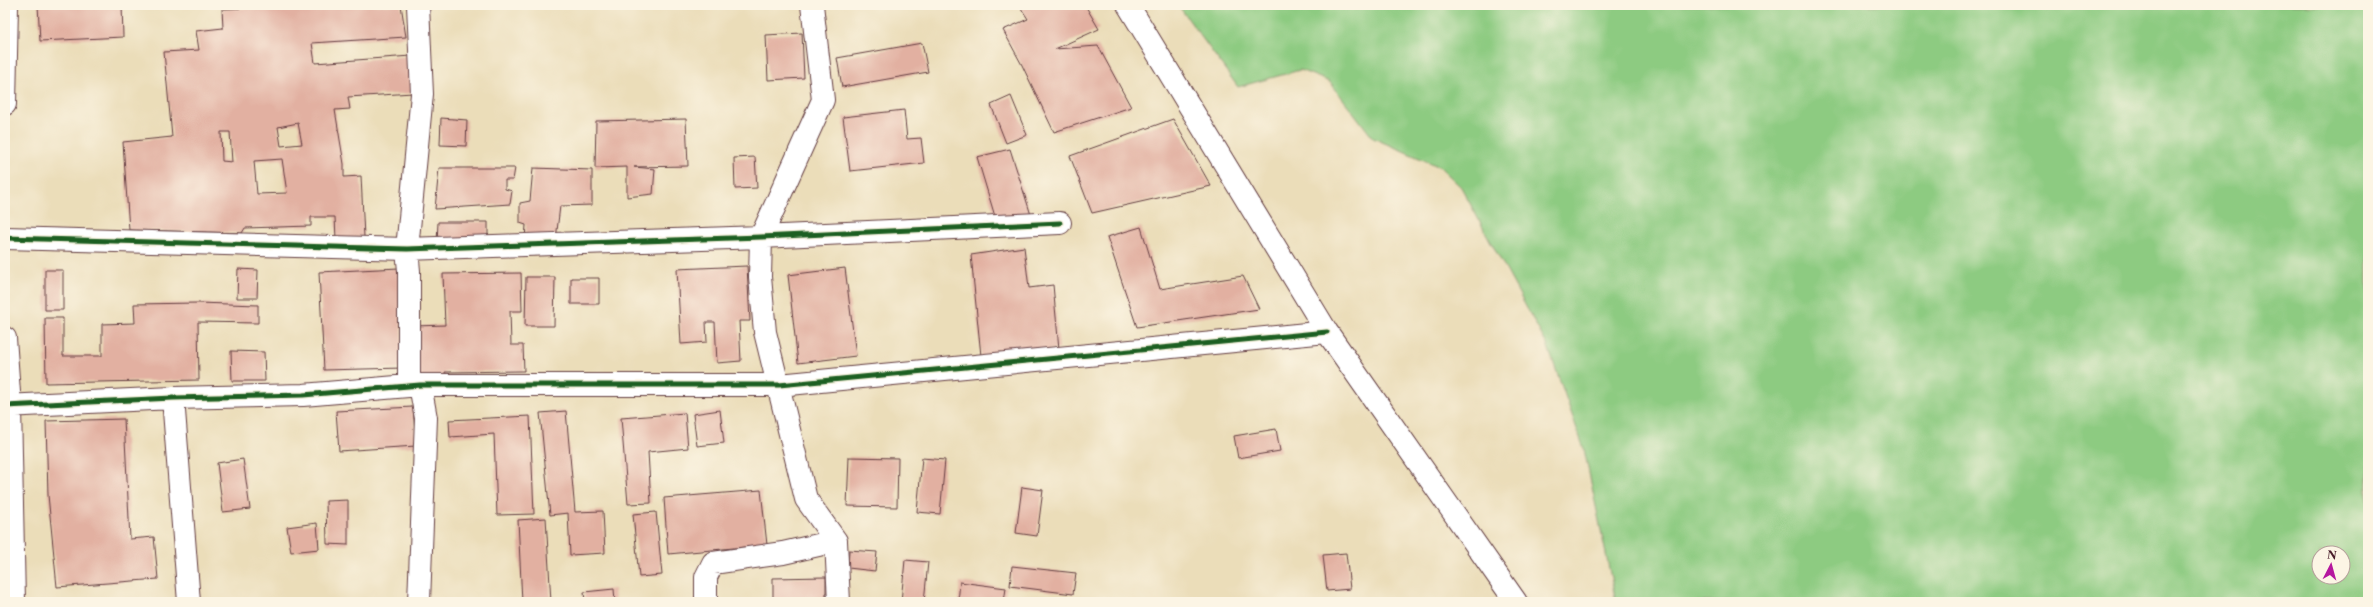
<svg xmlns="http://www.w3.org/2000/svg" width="2373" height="607" font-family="'Libre Caslon Text',serif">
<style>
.green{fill:#8dcb81;stroke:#6c7556;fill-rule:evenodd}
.building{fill:#e2b0a1;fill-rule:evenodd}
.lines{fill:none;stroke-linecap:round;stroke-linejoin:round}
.minor-casing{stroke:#623c40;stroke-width:24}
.minor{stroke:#fff;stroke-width:22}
.cycleway-casing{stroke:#fcf5e5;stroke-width:8}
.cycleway{stroke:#1b5e20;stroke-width:5}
</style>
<rect width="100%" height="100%" fill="#fcf5e5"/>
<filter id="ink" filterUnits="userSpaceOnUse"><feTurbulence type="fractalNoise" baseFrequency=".025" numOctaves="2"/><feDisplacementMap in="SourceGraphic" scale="8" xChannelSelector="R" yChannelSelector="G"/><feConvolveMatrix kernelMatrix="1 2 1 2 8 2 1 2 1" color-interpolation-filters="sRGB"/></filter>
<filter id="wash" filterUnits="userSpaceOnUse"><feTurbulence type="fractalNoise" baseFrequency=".012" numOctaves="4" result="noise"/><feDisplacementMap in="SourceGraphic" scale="16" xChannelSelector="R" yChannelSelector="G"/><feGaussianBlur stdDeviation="0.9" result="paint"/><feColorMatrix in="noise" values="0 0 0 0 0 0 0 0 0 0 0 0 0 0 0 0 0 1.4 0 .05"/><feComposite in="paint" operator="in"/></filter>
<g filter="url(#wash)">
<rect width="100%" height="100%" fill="#ebddb9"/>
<path class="green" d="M 1178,5 L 2368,5 L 2368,602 L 1616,602 L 1584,449 L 1548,347 L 1461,187 L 1440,167 L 1373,138 L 1330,82 L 1300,70 L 1238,87 ZM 2319,553 L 2343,553 L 2343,577 L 2319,577 Z"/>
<g id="blocks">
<path class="building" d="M 38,5 L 122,5 L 123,37 L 40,41 Z
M 331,5 L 401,5 L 406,37 L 312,43 L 315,63 L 411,56 L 413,93 L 348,97 L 350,109 L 335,110 L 344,164 L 344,177 L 361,176 L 364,237 L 336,239 L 335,217 L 311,217 L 311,226 L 245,228 L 242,233 L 129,230 L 123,142 L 172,137 L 164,52 L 199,50 L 196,31 L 223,28 L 222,9 ZM 298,123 L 302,144 L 281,146 L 278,127 ZM 221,132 L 230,132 L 232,162 L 222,161 ZM 282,159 L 287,193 L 257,194 L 254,161 Z
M 1019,5 L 1085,5 L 1099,29 L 1055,49 L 1098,46 L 1131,107 L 1054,132 L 1022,65 L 1003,30 L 1028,19 Z
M 802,33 L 804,78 L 768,80 L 766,35 Z
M 922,43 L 928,72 L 842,87 L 837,58 Z
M 1011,96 L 1027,135 L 1006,143 L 991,105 Z
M 904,110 L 907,139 L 921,138 L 924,163 L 850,171 L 843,117 Z
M 441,118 L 467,120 L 466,146 L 440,145 Z
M 686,119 L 688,166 L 634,167 L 655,169 L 653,194 L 627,197 L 627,167 L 595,168 L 596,121 Z
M 1173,119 L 1211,186 L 1092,213 L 1070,156 Z
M 1010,149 L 1031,215 L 997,223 L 977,157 Z
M 755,157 L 757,188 L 735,189 L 734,158 Z
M 439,168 L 515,168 L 513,180 L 505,180 L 505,189 L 512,191 L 510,204 L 435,209 Z
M 533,168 L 592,170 L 592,205 L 560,206 L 556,239 L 525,240 L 526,225 L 520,223 L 520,203 L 530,201 Z
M 438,222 L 488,222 L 488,244 L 437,243 Z
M 1141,227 L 1160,289 L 1243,276 L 1259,309 L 1137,327 L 1107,237 Z
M 1024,247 L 1029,288 L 1053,285 L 1059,349 L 981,356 L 971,255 Z
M 747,266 L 750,321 L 739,321 L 741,361 L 717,363 L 715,322 L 706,322 L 707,342 L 681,344 L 677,269 Z
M 399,268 L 403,368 L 324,370 L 319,272 Z
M 845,268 L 856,356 L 798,363 L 788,275 Z
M 238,269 L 258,270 L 257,298 L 237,298 Z
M 45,270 L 63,270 L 63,310 L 45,310 Z
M 521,273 L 522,311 L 510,311 L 511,345 L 523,345 L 524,371 L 445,372 L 446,377 L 415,377 L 414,326 L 445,325 L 443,274 Z
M 526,277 L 555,277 L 554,326 L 525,326 Z
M 571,278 L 599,278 L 599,304 L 571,304 Z
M 198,303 L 258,305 L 258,323 L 198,322 L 199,380 L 46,383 L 45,318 L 63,318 L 63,356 L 102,356 L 102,324 L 135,323 L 134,304 Z
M 231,351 L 264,352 L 265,381 L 232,381 Z
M 413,407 L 416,446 L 339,451 L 336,411 Z
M 720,410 L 724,443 L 697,446 L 693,414 Z
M 566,411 L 575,512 L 603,511 L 605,553 L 570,555 L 568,513 L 550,515 L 540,413 Z
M 685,413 L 688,448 L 648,452 L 651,503 L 628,504 L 621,418 Z
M 530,416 L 534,514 L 497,515 L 494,434 L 450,437 L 449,420 Z
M 124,419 L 130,539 L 154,537 L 158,579 L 57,587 L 48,495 L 46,421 Z
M 1276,429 L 1280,451 L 1238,458 L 1234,436 Z
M 849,457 L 898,458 L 897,507 L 847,506 Z
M 922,458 L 945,460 L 940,514 L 917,512 Z
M 243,459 L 250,509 L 223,512 L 217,463 Z
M 1022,487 L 1043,490 L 1037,536 L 1016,533 Z
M 761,490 L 767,545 L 668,554 L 664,498 Z
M 348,500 L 348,545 L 327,544 L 326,501 Z
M 656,512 L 662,575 L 639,577 L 633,514 Z
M 546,518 L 551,602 L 522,602 L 518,520 Z
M 317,523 L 319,549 L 291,552 L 287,527 Z
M 849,550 L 877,552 L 875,571 L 848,568 Z
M 1346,553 L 1350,589 L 1327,591 L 1323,555 Z
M 905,560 L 928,562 L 924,602 L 901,602 Z
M 1012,566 L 1076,573 L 1073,594 L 1010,586 Z
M 826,577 L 826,602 L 773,602 L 773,578 Z
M 960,582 L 1006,588 L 1004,602 L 958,602 Z
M 614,589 L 615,602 L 585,602 L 584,592 Z"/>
</g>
</g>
<g filter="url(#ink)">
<use href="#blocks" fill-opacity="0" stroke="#623c40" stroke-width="1"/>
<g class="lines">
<g class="minor-casing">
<path id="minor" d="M 418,5 L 422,94 L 407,249 L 409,271 L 409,384 L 420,385 L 426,418 L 419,602
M 812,5 L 823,100 L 761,237 L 760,277 L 765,332 L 806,499 L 836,541 L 839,602
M 1128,5 L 1327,332 L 1516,602
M 5,104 L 7,5
M 5,238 L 407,249 L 761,237 L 1060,223
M 5,338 L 10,406 L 14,602
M 173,398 L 189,602
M 5,406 L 173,398 L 303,395 L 420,385 L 779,385 L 1327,332
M 706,602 L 706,577 L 713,563 L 783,553 L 836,541"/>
</g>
<use href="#minor" class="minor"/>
<g class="cycleway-casing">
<path id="cycleway" d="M 5,238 L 407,249 L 761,237 L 1060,223
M 5,406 L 173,398 L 303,395 L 420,385 L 779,385 L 1327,332"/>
</g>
<use href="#cycleway" class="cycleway"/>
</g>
</g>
<rect width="2373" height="607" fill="none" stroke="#fcf5e5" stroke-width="20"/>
<g transform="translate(2331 565) rotate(6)"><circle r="19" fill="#fcf5e5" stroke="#b59f9b"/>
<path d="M0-3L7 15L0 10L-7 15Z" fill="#b5179e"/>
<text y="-6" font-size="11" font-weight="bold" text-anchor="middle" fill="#4a1f2b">N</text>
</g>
</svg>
